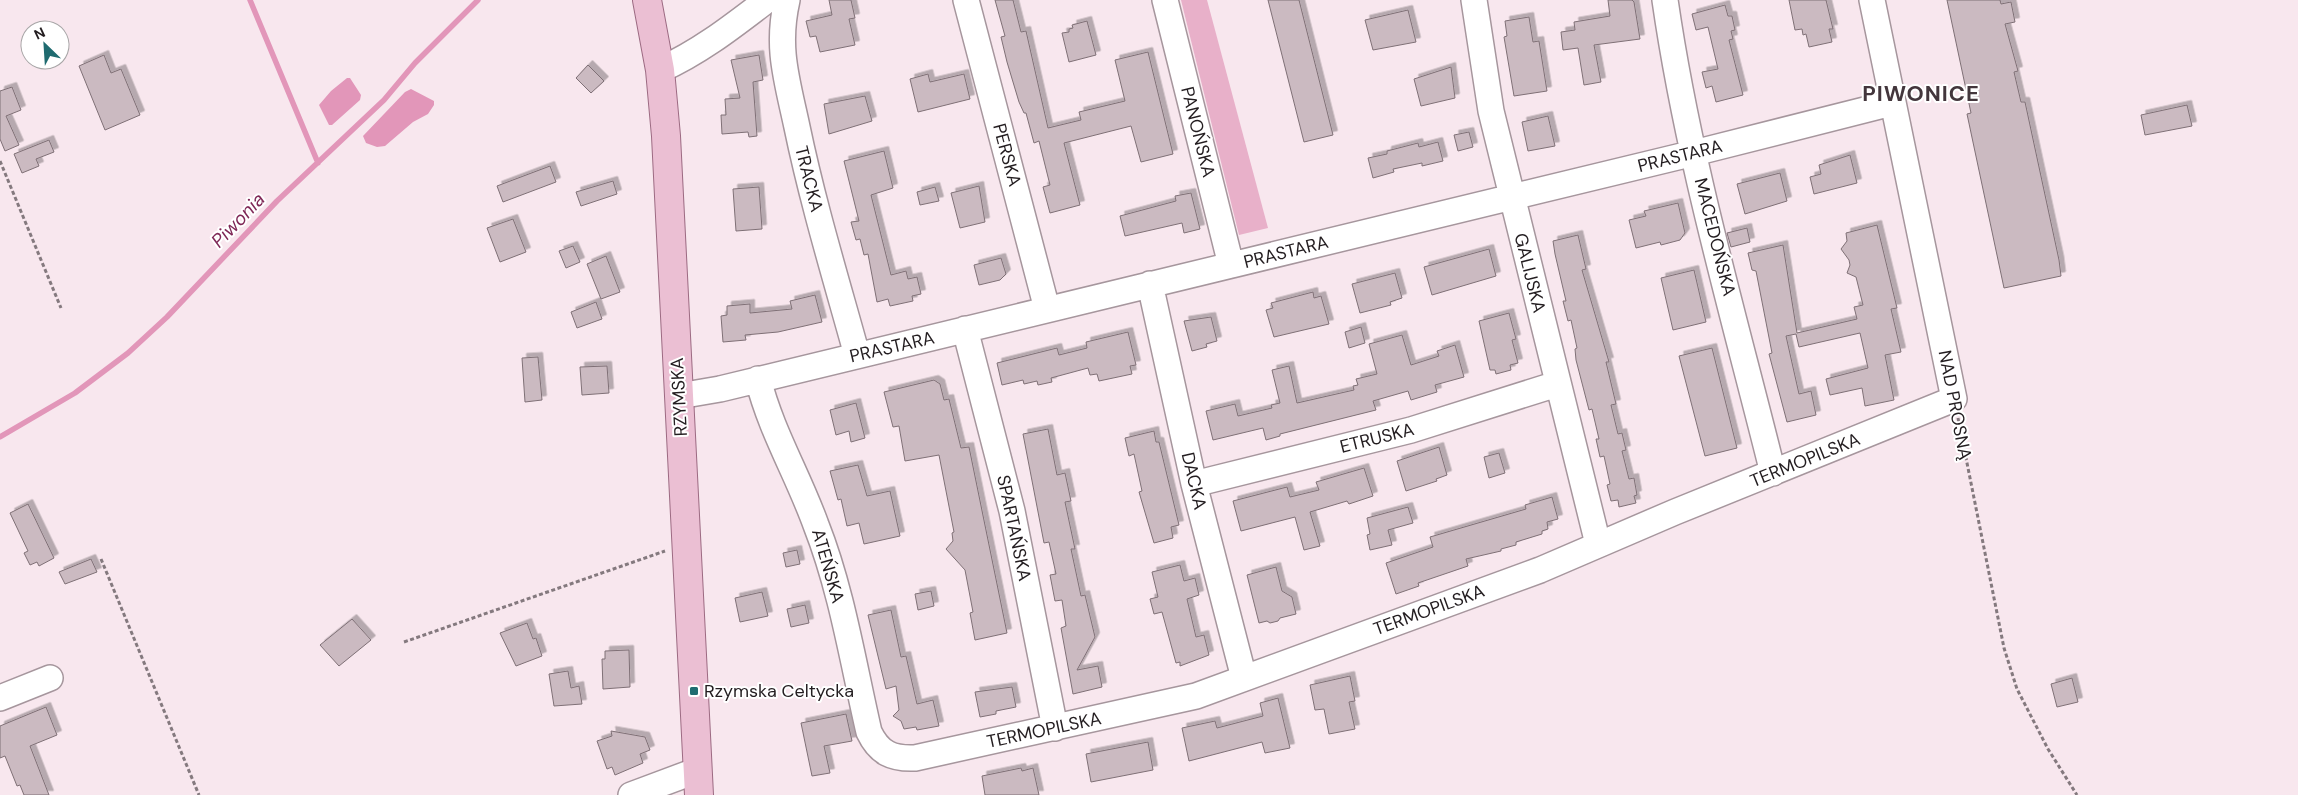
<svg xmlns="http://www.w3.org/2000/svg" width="2298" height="795" font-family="'DM Sans',sans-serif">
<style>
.green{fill:#e8b0c9}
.water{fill:#e296b9}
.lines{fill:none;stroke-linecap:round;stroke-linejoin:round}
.stream{stroke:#e296b9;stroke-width:5.5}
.building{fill:#cbbac1;stroke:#7f7076;filter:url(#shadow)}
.minor-casing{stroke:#a6969d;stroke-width:28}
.major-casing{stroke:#9c6a82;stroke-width:30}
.path{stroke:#84797e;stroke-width:3;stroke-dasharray:4 2.5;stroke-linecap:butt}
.minor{stroke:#fff;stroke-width:25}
.major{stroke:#ebbfd3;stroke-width:28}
.poi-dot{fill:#1f6b70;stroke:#fff;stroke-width:2}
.labels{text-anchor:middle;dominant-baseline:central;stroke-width:4;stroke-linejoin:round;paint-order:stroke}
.street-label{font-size:18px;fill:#231d20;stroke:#fff}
.poi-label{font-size:18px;fill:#231d20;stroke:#fff;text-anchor:start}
.water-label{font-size:19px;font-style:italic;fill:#7f2857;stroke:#fff}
.district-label{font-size:22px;font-weight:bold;letter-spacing:1px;fill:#43363c;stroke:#fff}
</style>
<defs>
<filter id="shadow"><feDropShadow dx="4.5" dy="-4.5" stdDeviation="0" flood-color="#0004"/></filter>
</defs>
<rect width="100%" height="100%" fill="#f8e7ee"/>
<path class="green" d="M 1181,0 L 1207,0 L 1268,228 L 1239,235 Z"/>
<path class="water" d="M 347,78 L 350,78 L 361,95 L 360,100 L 332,125 L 329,125 L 319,105 L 331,91 Z
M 411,89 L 434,101 L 434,105 L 428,114 L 413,122 L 385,146 L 377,147 L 366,143 L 363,136 L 405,92 Z"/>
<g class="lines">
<path class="stream" d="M 250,0 L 318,163
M 0,437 L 75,393 L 128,353 L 167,317 L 277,201 L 384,100 L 415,63 L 478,0"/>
</g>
<path class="building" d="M 829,0 L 851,0 L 855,18 L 849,19 L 855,45 L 820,52 L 816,36 L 810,37 L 806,21 L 832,15 Z
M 995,0 L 1013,0 L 1021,32 L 1026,31 L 1048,128 L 1081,120 L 1079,112 L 1125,101 L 1115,60 L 1148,52 L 1173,154 L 1141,162 L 1131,126 L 1064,143 L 1080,205 L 1050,213 L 1043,187 L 1050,185 L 1039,141 L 1034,143 L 1026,113 L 1024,113 L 1019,102 L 1007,62 L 1001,37 L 1005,36 Z
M 1268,0 L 1299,0 L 1333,135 L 1304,142 Z
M 1608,0 L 1632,0 L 1634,2 L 1640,39 L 1594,45 L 1601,82 L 1584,85 L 1578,48 L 1563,50 L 1561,32 L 1575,30 L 1574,22 L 1610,16 Z
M 1789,0 L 1826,0 L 1833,29 L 1829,29 L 1832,42 L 1809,47 L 1806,34 L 1803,35 L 1802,29 L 1795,30 Z
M 1947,0 L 2000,0 L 2001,4 L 2011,2 L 2015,22 L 2005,24 L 2018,71 L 2014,72 L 2021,102 L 2025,102 L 2059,260 L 2061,276 L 2004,288 L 1967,114 L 1971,113 Z
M 1725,5 L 1728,16 L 1732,16 L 1735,30 L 1731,31 L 1733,39 L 1729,40 L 1743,95 L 1716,102 L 1712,86 L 1706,88 L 1702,72 L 1718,69 L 1708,27 L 1696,30 L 1692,14 Z
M 1408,10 L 1416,42 L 1373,50 L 1365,20 Z
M 1529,17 L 1533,42 L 1539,41 L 1547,91 L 1514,96 L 1504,37 L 1507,36 L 1505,21 Z
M 1087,21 L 1096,55 L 1069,62 L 1062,33 L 1069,32 L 1069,29 L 1073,28 L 1072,25 Z
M 104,55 L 111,73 L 121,69 L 140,115 L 105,130 L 79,66 Z
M 759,55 L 763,80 L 753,82 L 757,136 L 749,137 L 748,132 L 722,134 L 721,115 L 726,115 L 725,99 L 740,98 L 731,60 Z
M 588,65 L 604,81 L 591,93 L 576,78 Z
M 1451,67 L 1455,98 L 1421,106 L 1414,79 Z
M 928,74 L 930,82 L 964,74 L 970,99 L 918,112 L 910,79 Z
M 12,87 L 21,110 L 6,116 L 19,145 L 5,151 L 0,139 L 0,91 Z
M 865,96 L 872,121 L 829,134 L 824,104 Z
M 2187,105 L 2192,126 L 2145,135 L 2141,115 Z
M 1548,116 L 1555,146 L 1528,151 L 1522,122 Z
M 1469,132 L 1473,147 L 1458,151 L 1454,135 Z
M 49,140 L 54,152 L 36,159 L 39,166 L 22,173 L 14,154 Z
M 1438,142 L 1443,161 L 1422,166 L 1422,163 L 1393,169 L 1394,172 L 1373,178 L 1368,158 L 1387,154 L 1387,151 L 1418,143 L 1419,147 Z
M 884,151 L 893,188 L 871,195 L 891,275 L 906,271 L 908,279 L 917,277 L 921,294 L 912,296 L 913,301 L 890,306 L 888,299 L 877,302 L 868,254 L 864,255 L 860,239 L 856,240 L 851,222 L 859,221 L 844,161 Z
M 1850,155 L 1857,183 L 1814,194 L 1810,177 L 1821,174 L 1819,165 Z
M 550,166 L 556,182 L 503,202 L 497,186 Z
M 1780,173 L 1787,201 L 1745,214 L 1737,184 Z
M 613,181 L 617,194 L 581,206 L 576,192 Z
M 979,186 L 985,222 L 960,228 L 951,193 Z
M 759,187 L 762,229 L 736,231 L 733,189 Z
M 935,187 L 939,201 L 920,205 L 917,192 Z
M 1191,193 L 1200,229 L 1184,233 L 1182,223 L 1125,236 L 1120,216 L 1176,201 L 1175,196 Z
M 1678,203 L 1685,233 L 1680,240 L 1661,245 L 1660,242 L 1636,248 L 1629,220 L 1646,216 L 1644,211 Z
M 513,219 L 526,252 L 500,262 L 487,228 Z
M 1877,225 L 1897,308 L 1891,309 L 1901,352 L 1885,355 L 1894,400 L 1865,406 L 1862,388 L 1830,395 L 1826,379 L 1868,368 L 1860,333 L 1799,347 L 1796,334 L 1786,336 L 1799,394 L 1811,391 L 1816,415 L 1787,422 L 1769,354 L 1772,353 L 1756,271 L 1752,270 L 1748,253 L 1783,245 L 1797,333 L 1857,319 L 1854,307 L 1863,305 L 1856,277 L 1847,273 L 1850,265 L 1849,260 L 1841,249 L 1847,241 L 1846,233 Z
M 1747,228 L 1750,242 L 1731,247 L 1727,233 Z
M 1578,235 L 1586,269 L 1582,270 L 1609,362 L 1606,362 L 1616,404 L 1611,405 L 1618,434 L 1622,433 L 1626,450 L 1622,451 L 1629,479 L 1634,478 L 1637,495 L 1634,496 L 1636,503 L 1619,507 L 1618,500 L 1611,501 L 1607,485 L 1610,484 L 1604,456 L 1600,457 L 1596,439 L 1599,439 L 1592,409 L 1589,410 L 1576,360 L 1575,349 L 1577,348 L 1571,320 L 1568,321 L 1563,301 L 1566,301 L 1555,254 L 1553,241 Z
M 573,246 L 580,262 L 566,268 L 559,251 Z
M 1489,249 L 1496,276 L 1432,295 L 1424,267 Z
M 606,256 L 620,292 L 601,299 L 587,264 Z
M 1001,258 L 1006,274 L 1000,280 L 979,285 L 974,265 Z
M 1694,270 L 1706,322 L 1673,330 L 1661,278 Z
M 1395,273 L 1402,298 L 1390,302 L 1391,305 L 1360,313 L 1352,284 Z
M 1313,292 L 1314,298 L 1321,296 L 1329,324 L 1274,337 L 1266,310 L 1273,308 L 1271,303 Z
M 815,295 L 822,322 L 778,332 L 745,335 L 746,340 L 723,342 L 721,316 L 727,315 L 727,306 L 750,304 L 750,313 L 792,309 L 790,301 Z
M 596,302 L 602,319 L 577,328 L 571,312 Z
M 1509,313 L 1516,339 L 1512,340 L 1518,363 L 1510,365 L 1511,370 L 1496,374 L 1495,370 L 1490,370 L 1479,321 Z
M 1211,317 L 1217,341 L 1206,344 L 1207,347 L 1192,351 L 1184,321 Z
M 1361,327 L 1365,343 L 1349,348 L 1345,332 Z
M 1128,332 L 1136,365 L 1130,366 L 1132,374 L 1099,381 L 1097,374 L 1090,375 L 1088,368 L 1051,378 L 1052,382 L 1038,385 L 1037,381 L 1024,384 L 1023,380 L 1002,385 L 997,363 L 1057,348 L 1059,355 L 1087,348 L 1086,342 Z
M 1402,335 L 1411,365 L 1439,356 L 1437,351 L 1455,345 L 1464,377 L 1435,385 L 1437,392 L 1411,400 L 1408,391 L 1373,401 L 1376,410 L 1280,434 L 1280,436 L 1266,440 L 1263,428 L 1213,440 L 1206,411 L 1235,404 L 1238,416 L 1272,408 L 1271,405 L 1280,403 L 1272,370 L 1289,366 L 1297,403 L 1354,390 L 1353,386 L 1358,385 L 1356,379 L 1377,374 L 1369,344 Z
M 1712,348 L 1737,448 L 1705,456 L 1679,356 Z
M 538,357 L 542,400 L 525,402 L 522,358 Z
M 607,366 L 609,393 L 582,395 L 580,367 Z
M 934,380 L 940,384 L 944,400 L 949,399 L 961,448 L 969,447 L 1007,633 L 975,640 L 970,613 L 973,612 L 965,570 L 946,549 L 953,541 L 952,533 L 954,532 L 939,455 L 905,461 L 899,426 L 893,427 L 884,392 Z
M 856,403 L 865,438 L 851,442 L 849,431 L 836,435 L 830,410 Z
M 1048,429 L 1057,475 L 1065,473 L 1071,501 L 1065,502 L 1075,549 L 1071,549 L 1081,596 L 1085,595 L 1095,637 L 1077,670 L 1098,666 L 1102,687 L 1073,694 L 1061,628 L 1066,626 L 1062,600 L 1055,601 L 1050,575 L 1056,574 L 1049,542 L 1044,543 L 1023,434 Z
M 1154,431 L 1156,442 L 1159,442 L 1179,525 L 1171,527 L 1173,538 L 1154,543 L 1139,492 L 1142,491 L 1134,454 L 1129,456 L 1125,438 Z
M 1439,447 L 1447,475 L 1436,479 L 1437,481 L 1406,491 L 1397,461 Z
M 1499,453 L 1505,473 L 1489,478 L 1484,457 Z
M 858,465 L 867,496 L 890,491 L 900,536 L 864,544 L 859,523 L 847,526 L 841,499 L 838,500 L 830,471 Z
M 1364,468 L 1373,496 L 1349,504 L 1347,501 L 1310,512 L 1320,546 L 1304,550 L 1295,517 L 1241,531 L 1233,501 L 1287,487 L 1290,497 L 1319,490 L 1316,482 Z
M 1552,497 L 1558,519 L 1547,522 L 1548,529 L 1542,531 L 1542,534 L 1516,542 L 1516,545 L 1501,549 L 1501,551 L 1466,559 L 1468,566 L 1418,583 L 1419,586 L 1396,594 L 1386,563 L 1433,547 L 1430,537 L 1526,509 L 1525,505 Z
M 28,504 L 54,558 L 39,566 L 37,562 L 30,565 L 24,553 L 28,551 L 10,513 Z
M 1408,507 L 1413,523 L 1388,530 L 1392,545 L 1370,550 L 1367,535 L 1370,534 L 1367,518 Z
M 797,550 L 800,564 L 786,567 L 783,553 Z
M 91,559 L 97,572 L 65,584 L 59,572 Z
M 1180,565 L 1184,581 L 1195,578 L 1199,595 L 1187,599 L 1196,637 L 1204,635 L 1209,655 L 1180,666 L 1180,662 L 1176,663 L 1162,612 L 1154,614 L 1150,599 L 1158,597 L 1152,572 Z
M 1276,567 L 1282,591 L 1292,597 L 1296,614 L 1280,618 L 1278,621 L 1270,623 L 1267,621 L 1259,623 L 1247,575 Z
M 931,591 L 934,606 L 918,610 L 915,594 Z
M 762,592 L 768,616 L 740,622 L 735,598 Z
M 805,605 L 809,623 L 791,627 L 787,609 Z
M 891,610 L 901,657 L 906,656 L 917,704 L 933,700 L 939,726 L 917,730 L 916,727 L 904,729 L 901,721 L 893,716 L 899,710 L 896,686 L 886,689 L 868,615 Z
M 352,619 L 371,640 L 339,666 L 320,645 Z
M 527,623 L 533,639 L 536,638 L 542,656 L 516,666 L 500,633 Z
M 629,650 L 630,687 L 603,689 L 602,659 L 605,659 L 605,651 Z
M 568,671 L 571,688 L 579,686 L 582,704 L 554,706 L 549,674 Z
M 1350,676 L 1355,701 L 1349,702 L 1355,729 L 1329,734 L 1324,709 L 1315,710 L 1310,685 Z
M 2072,678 L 2078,702 L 2057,707 L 2051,684 Z
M 1012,687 L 1016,707 L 996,711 L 996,714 L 980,717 L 975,692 Z
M 1278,698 L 1290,748 L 1265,753 L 1262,742 L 1189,761 L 1182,728 L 1215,721 L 1217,728 L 1263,716 L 1260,703 Z
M 46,707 L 57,735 L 30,746 L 49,795 L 24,795 L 20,785 L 17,786 L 5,756 L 0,758 L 0,726 Z
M 846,714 L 852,741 L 824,746 L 830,773 L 812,776 L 801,723 Z
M 611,731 L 645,737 L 650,750 L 640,754 L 643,763 L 615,775 L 612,767 L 607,769 L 597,741 L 612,736 Z
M 1148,742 L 1153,770 L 1091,782 L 1086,754 Z
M 1021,768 L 1022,771 L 1033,768 L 1039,795 L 985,795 L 982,776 Z"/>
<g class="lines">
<g class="minor-casing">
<path id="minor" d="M 787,0 C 776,48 787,80 797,127 C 813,204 836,279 857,355
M 966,0 L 1047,309
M 1165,0 L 1231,265
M 1474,0 L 1491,111 L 1598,544
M 1665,0 C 1688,160 1734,316 1773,473
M 660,70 C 700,52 733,26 767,0
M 1150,284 L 1194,484 L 1244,678
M 965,329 L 1012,511 L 1055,728
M 758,379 C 771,431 798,475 816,525 C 842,591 853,663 869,732 C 879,753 892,759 915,758 L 1196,696 L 1540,570 L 1675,512 L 1954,399 L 1872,0
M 679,396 L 720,389 L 1694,153 L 1892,103
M 1194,484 L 1411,430 L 1557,384
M 0,698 L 50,678
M 631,795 L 698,770"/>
</g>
<g class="major-casing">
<path id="major" d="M 647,0 L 660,70 L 666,136 L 699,795"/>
</g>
<path class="path" d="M 0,161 L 61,308
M 1958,418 L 2004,648 L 2017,689 L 2048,749 L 2077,795
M 101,559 L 199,795
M 404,642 L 665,551"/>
<use href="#minor" class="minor"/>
<use href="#major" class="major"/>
</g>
<rect class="poi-dot" x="689" y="686" width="10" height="10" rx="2.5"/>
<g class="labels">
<g class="street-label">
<text transform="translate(1198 132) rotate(76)">PANOŃSKA</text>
<text transform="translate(1007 155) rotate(75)">PERSKA</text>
<text transform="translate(1680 156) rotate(-14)">PRASTARA</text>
<text transform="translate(809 179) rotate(76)">TRACKA</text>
<text transform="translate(1715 237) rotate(76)">MACEDOŃSKA</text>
<text transform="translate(1286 252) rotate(-14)">PRASTARA</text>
<text transform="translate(1530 273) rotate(76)">GALIJSKA</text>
<text transform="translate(892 347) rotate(-13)">PRASTARA</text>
<text transform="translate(679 397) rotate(-93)">RZYMSKA</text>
<text transform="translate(1955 405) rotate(79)">NAD PROSNĄ</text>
<text transform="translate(1377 438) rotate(-14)">ETRUSKA</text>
<text transform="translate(1805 460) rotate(-22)">TERMOPILSKA</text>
<text transform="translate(1194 481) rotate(77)">DACKA</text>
<text transform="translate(1014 528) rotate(78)">SPARTAŃSKA</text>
<text transform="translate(828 566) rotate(74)">ATEŃSKA</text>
<text transform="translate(1429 610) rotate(-20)">TERMOPILSKA</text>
<text transform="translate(1044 730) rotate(-12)">TERMOPILSKA</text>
</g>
<g class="poi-label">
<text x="704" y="691">Rzymska Celtycka</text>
</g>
<g class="water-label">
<text transform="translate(238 220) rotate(-46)">Piwonia</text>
</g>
<g class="district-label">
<text x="1921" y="93">PIWONICE</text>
</g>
</g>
<g transform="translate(45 45) rotate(335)"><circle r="24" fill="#ffffff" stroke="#a7a5a6"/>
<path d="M0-4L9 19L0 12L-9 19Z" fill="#1f6b70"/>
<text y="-8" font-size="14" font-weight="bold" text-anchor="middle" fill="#231d20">N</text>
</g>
</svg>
